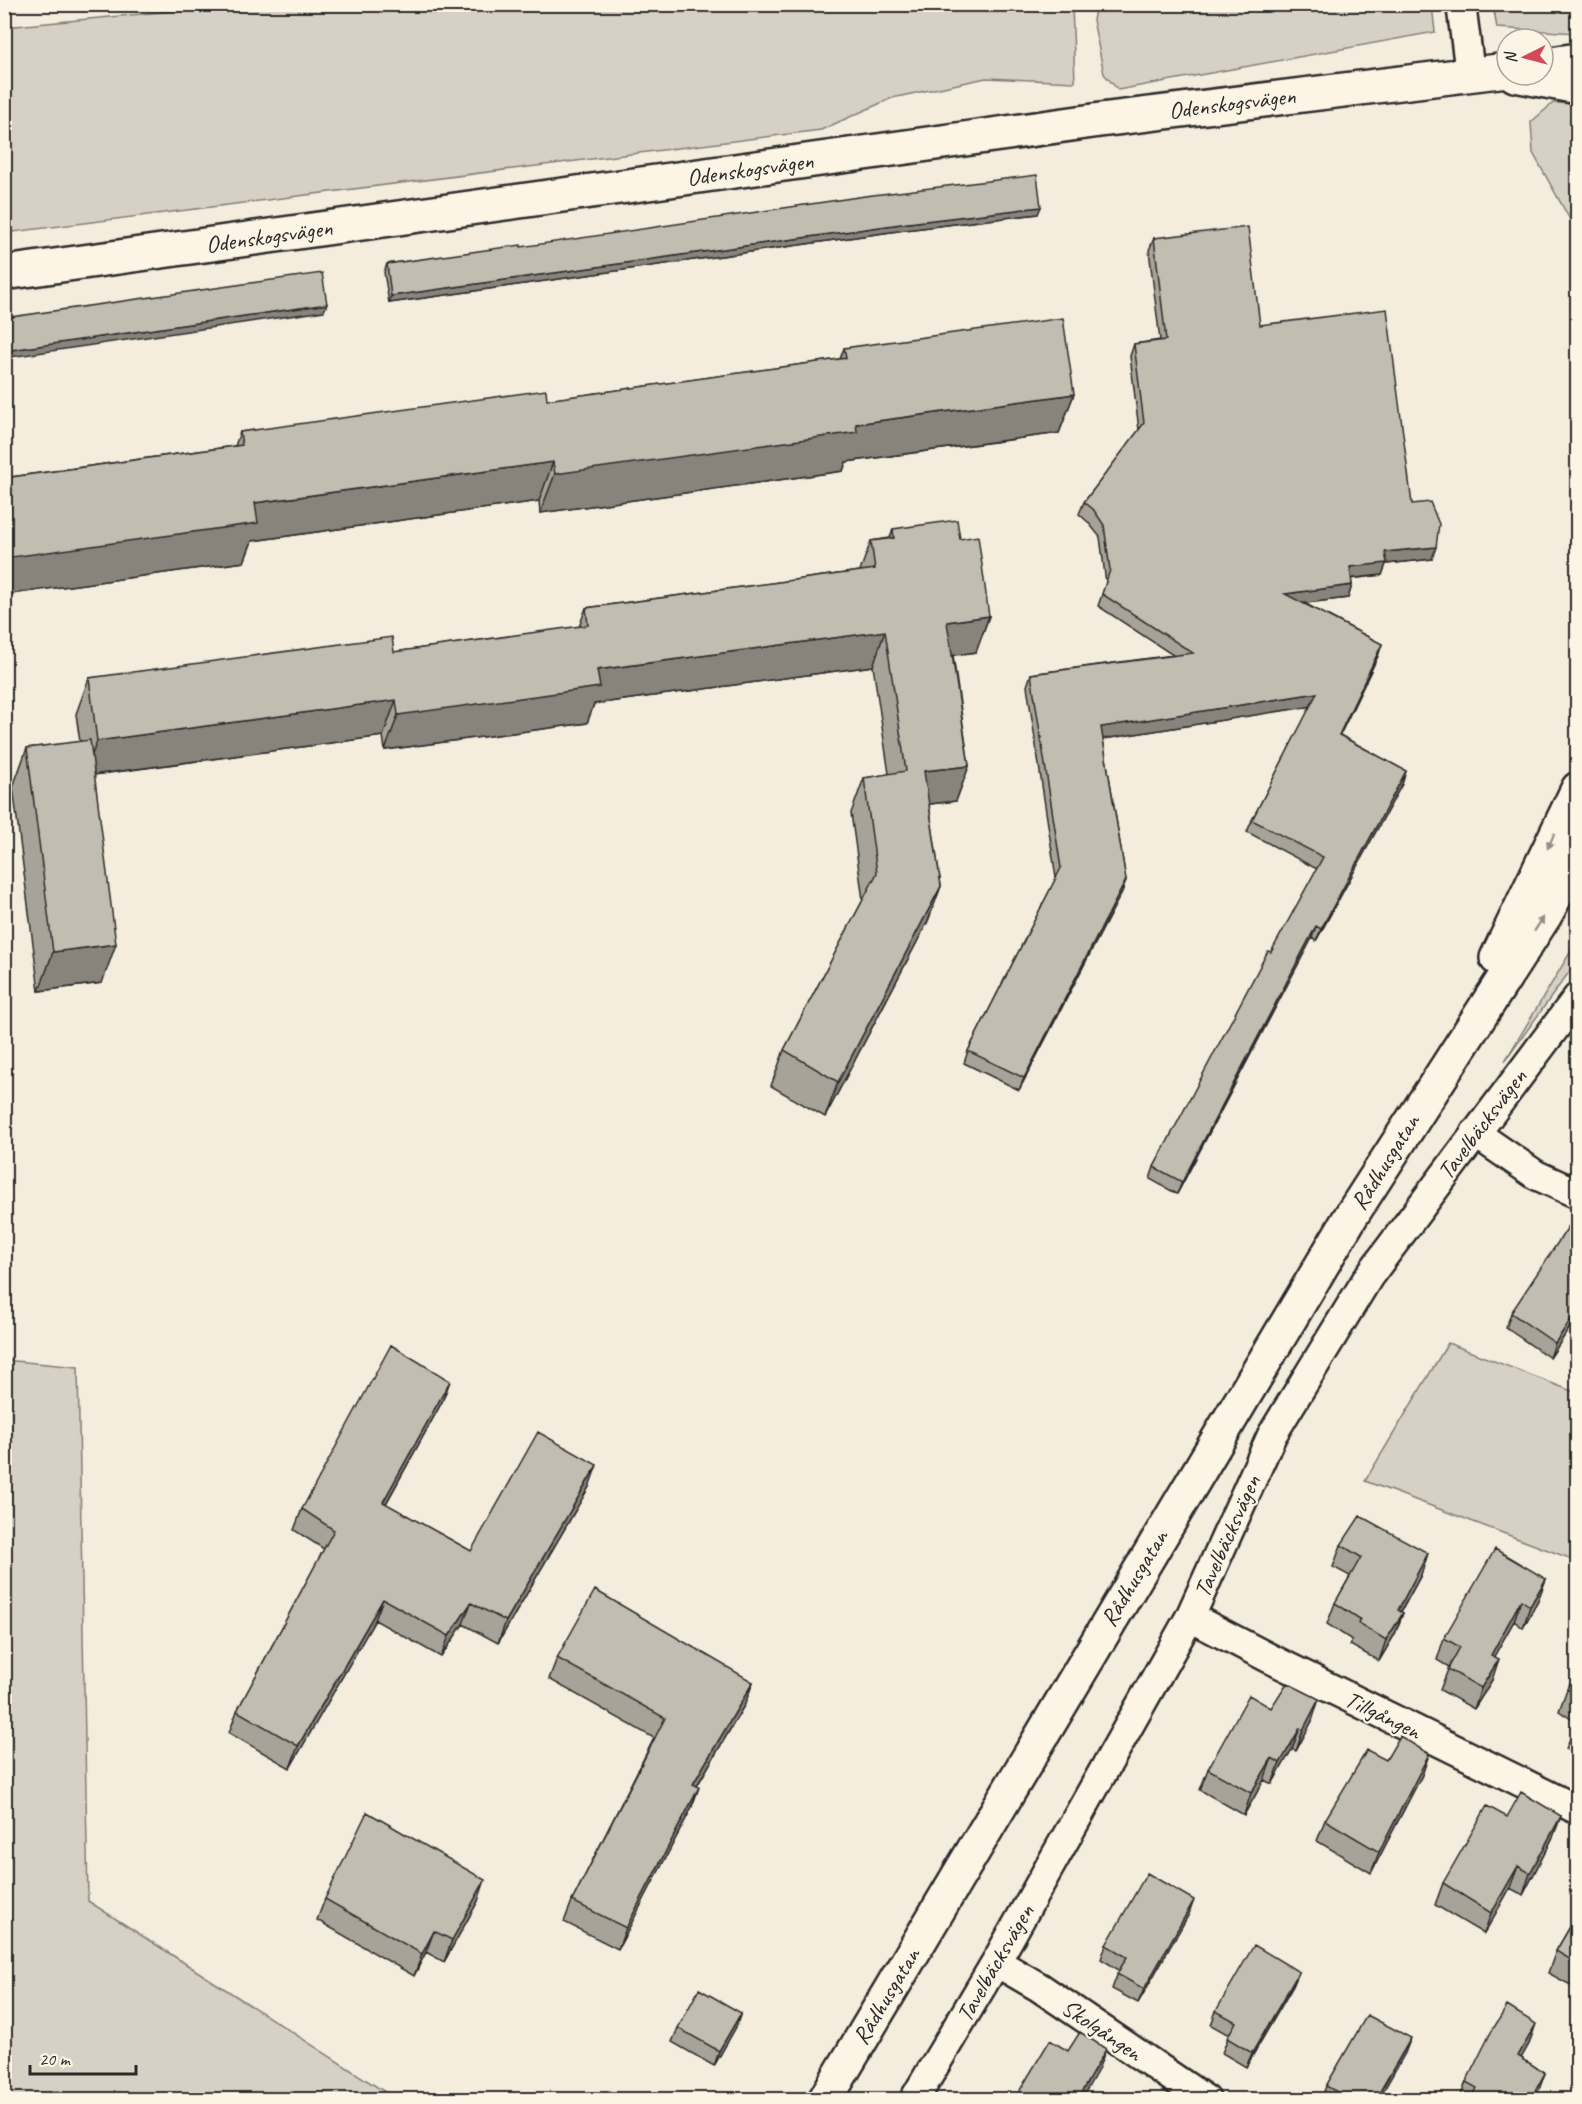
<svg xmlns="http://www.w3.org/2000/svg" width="1582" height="2104" font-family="Caveat,sans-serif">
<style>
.green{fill:#d6d1c4;stroke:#807e78;stroke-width:1.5}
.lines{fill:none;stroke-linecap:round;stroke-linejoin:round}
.street-casing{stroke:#2b2b2b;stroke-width:33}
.secondary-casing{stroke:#2b2b2b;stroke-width:38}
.street{stroke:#fcf5e5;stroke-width:28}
.secondary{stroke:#fcf5e5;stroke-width:33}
.wall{fill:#a7a398;stroke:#2b2b2b;stroke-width:1.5}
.shaded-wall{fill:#88847c;stroke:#2b2b2b;stroke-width:1.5}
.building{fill:#c2bdb1;stroke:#2b2b2b;stroke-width:1.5}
.oneway{fill:#949088}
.labels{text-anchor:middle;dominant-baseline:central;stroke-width:4.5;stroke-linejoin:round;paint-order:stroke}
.street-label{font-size:24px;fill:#2b2b2b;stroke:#fcf5e5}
</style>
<rect width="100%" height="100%" fill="#f4edde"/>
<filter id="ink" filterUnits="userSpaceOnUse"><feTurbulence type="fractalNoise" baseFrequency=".0167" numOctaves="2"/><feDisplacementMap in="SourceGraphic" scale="12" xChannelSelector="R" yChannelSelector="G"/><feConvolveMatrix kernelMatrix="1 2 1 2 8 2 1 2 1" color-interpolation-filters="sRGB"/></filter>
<g filter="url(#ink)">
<path class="green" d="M 236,5 L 1072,5 L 1075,82 L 986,78 L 892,98 L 821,130 L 5,233 L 5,27 Z
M 1096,5 L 1432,5 L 1435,32 L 1118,90 L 1104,74 L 1093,20 Z
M 1493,5 L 1577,5 L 1577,33 L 1497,28 Z
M 1553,103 L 1577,104 L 1577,232 L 1533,153 L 1531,122 Z
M 1577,941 L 1577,961 L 1505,1061 Z
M 1448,1343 L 1577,1393 L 1577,1561 L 1365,1481 Z
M 4,1360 L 78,1367 L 88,1901 L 396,2099 L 5,2099 Z"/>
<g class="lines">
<g class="street-casing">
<path id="street" d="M 1461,4 L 1470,73
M 1475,1133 L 1536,1175 L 1578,1194
M 1190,1617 L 1269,1658 L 1578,1810
M 996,1962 L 1039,1987 L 1206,2100
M 914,2100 L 996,1962 L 1190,1617 L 1272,1435 L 1369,1276 L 1578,997"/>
</g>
<g class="secondary-casing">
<path id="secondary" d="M 1543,65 L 1578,60
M 1515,75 L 1578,87
M 4,273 L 1100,120 L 1507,70
M 1497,958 L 1578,789
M 825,2100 L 1351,1216 L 1545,915 L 1578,855"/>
</g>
<use href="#street" class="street"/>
<use href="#secondary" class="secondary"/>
</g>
<path class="wall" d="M 1038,214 L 905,230 L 389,303 L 384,272 L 387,264 L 521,247 Z
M 1154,238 L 1260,325 L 1412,504 L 1432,559 L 1386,564 L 1382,575 L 1351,579 L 1352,585 L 1348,598 L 1304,603 L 1382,644 L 1378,656 L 1340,735 L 1406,771 L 1402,784 L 1316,941 L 1312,938 L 1177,1194 L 1150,1179 L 1154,1167 L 1317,869 L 1247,832 L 1252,820 L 1311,706 L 1103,739 L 1126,880 L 1122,892 L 1019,1090 L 964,1063 L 968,1051 L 1056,878 L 1027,686 L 1031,674 L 1173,655 L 1098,606 L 1106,583 L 1100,537 L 1088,522 L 1079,514 L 1084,502 L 1139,430 L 1130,356 L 1134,344 L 1160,340 L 1149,250 Z
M 844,348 L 1074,394 L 1059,433 L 846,462 L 843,471 L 540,513 L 539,501 L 252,541 L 244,562 L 4,595 L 4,478 L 235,446 L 240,432 L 547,400 L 840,359 Z
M 893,529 L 960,539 L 989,616 L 976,652 L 953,655 L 969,766 L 956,801 L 929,804 L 941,886 L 928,921 L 825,1117 L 771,1086 L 784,1050 L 863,900 L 851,813 L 864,778 L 889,774 L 873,666 L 594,704 L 587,723 L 385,750 L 383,736 L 94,775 L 102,983 L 39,991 L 13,787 L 27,748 L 80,742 L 76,714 L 89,678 L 394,652 L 579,627 L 586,608 L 860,571 L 871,541 L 890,538 Z
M 1578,1228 L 1578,1315 L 1550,1358 L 1506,1328 L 1511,1313 Z
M 450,1381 L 442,1402 L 386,1504 L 471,1551 L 589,1487 L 498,1643 L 463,1624 L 441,1657 L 375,1620 L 290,1768 L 229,1733 L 237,1711 L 324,1549 L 294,1530 L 302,1509 Z
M 1341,1545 L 1428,1553 L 1421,1575 L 1401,1612 L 1403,1613 L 1395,1634 L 1379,1661 L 1350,1645 L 1352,1640 L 1327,1624 L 1335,1603 L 1350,1576 L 1333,1567 Z
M 1546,1579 L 1538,1600 L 1523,1628 L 1514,1621 L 1494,1656 L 1492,1680 L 1474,1709 L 1440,1690 L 1449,1667 L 1437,1660 L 1444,1638 Z
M 557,1658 L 753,1682 L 745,1704 L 697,1786 L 699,1787 L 691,1809 L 618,1949 L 564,1922 L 572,1901 L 654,1738 L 549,1679 Z
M 1578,1671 L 1578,1755 L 1566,1749 L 1574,1728 L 1577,1723 L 1559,1711 L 1567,1689 Z
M 1271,1708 L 1312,1721 L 1296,1751 L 1292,1749 L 1272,1784 L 1264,1780 L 1244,1815 L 1200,1790 L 1208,1769 Z
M 1429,1754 L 1422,1775 L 1371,1873 L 1317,1841 L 1325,1820 L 1386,1760 Z
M 1561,1816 L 1553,1837 L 1523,1895 L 1510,1888 L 1484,1934 L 1435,1905 L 1443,1883 L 1507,1817 Z
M 325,1899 L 478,1901 L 444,1962 L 426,1952 L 414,1976 L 317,1920 Z
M 1578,1913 L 1578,1989 L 1548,1973 L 1556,1951 Z
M 1189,1914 L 1138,2003 L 1112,1989 L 1119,1970 L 1101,1959 L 1106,1945 Z
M 1299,1972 L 1293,1986 L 1246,2067 L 1222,2053 L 1229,2035 L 1211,2025 L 1216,2011 Z
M 736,2027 L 714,2066 L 672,2042 L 678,2028 Z
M 1529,2044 L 1521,2058 L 1545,2073 L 1538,2092 L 1534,2100 L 1459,2100 L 1466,2082 Z
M 1405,2053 L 1378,2100 L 1321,2100 L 1326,2086 Z"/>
<path class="shaded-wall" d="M 1041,207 L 1038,214 L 905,230 L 389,303 L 391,296 L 908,223 Z
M 327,304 L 324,311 L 4,358 L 4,351 Z
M 1074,394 L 1059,433 L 846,462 L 843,471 L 540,513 L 555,474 L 856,424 Z
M 553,462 L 539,501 L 252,541 L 244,562 L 4,595 L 5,558 L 255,503 Z
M 1436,547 L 1432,559 L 1386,564 L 1382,575 L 1345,579 L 1350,567 L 1385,552 Z
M 1352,585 L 1348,598 L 1281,606 L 1285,594 Z
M 989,616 L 976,652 L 935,658 L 947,622 Z
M 885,631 L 873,666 L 594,704 L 587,723 L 385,750 L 398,715 L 597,670 Z
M 1382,644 L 1378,656 L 1334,747 L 1339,735 Z
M 1317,693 L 1313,706 L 1097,740 L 1101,727 Z
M 396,700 L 383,736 L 84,776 L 97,741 Z
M 969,766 L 956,801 L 911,806 L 924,771 Z
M 1406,771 L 1402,784 L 1316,941 L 1321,929 Z
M 1126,880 L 1122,892 L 1019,1090 L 1024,1078 Z
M 941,886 L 928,921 L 825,1117 L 838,1082 Z
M 1316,926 L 1312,938 L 1177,1194 L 1182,1182 Z
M 116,944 L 102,983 L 39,991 L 53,952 Z
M 1578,1309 L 1578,1315 L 1550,1358 L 1555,1343 Z
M 450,1381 L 442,1402 L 375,1523 L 383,1502 Z
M 597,1465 L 589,1487 L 498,1643 L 506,1621 Z
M 1428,1553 L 1421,1575 L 1390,1631 L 1398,1610 Z
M 1546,1579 L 1538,1600 L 1523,1628 L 1530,1606 Z
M 383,1599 L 375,1620 L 290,1768 L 298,1746 Z
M 1521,1600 L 1514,1621 L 1483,1676 L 1491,1655 Z
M 471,1603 L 463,1624 L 441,1657 L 449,1636 Z
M 1403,1613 L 1395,1634 L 1379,1661 L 1386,1640 Z
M 1499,1659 L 1492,1680 L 1474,1709 L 1481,1688 Z
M 753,1682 L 745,1704 L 685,1806 L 693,1784 Z
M 1319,1699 L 1312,1721 L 1296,1751 L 1303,1730 Z
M 1300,1728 L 1292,1749 L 1272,1784 L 1280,1763 Z
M 1429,1754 L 1422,1775 L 1371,1873 L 1379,1852 Z
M 1272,1758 L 1264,1780 L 1244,1815 L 1251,1793 Z
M 699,1787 L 691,1809 L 618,1949 L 626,1928 Z
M 1561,1816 L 1553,1837 L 1523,1895 L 1530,1873 Z
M 1518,1866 L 1510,1888 L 1484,1934 L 1491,1913 Z
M 485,1880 L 478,1901 L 444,1962 L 452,1940 Z
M 1194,1900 L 1189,1914 L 1138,2003 L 1144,1989 Z
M 434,1931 L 426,1952 L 414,1976 L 422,1954 Z
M 1299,1972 L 1293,1986 L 1246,2067 L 1252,2053 Z
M 741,2013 L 736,2027 L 714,2066 L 719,2051 Z
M 1536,2024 L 1529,2044 L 1511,2076 L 1518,2056 Z
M 1411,2038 L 1405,2053 L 1378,2100 L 1375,2100 Z
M 1106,2049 L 1098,2070 L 1081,2100 L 1077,2100 Z
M 1545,2073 L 1538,2092 L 1534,2100 L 1530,2100 Z"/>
<path class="building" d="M 1037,175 L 1041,207 L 908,223 L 391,296 L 387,264 L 521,245 L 521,247 L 865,196 Z
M 1248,227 L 1260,325 L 1387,309 L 1412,504 L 1430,502 L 1439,524 L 1436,547 L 1385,552 L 1387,563 L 1350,567 L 1352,585 L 1285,594 L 1382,644 L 1339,735 L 1406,771 L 1321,929 L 1316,926 L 1182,1182 L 1154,1167 L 1268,951 L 1271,952 L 1323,857 L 1252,820 L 1317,693 L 1101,727 L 1126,880 L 1024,1078 L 968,1051 L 1061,868 L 1031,674 L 1193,653 L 1102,594 L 1110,570 L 1104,525 L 1093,509 L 1084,502 L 1144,423 L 1134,344 L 1166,340 L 1154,238 Z
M 322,273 L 327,304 L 4,351 L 4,318 Z
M 1063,318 L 1074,394 L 856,424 L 857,432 L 555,474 L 553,462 L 255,503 L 258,523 L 5,558 L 4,478 L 242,445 L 240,432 L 546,390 L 547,400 L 846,358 L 844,348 Z
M 957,520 L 960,539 L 978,536 L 989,616 L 947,622 L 969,766 L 924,771 L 941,886 L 838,1082 L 784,1050 L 877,873 L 864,778 L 906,771 L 885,631 L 597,670 L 600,687 L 398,715 L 396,700 L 97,741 L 89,678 L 392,637 L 394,652 L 588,625 L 586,608 L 875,569 L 871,541 L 894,538 L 893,529 Z
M 90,740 L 116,944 L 53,952 L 27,748 Z
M 1570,1224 L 1578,1228 L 1578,1309 L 1555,1343 L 1511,1313 Z
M 391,1345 L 450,1381 L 383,1502 L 471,1551 L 538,1432 L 597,1465 L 506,1621 L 471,1603 L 449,1636 L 383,1599 L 298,1746 L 237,1711 L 334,1530 L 302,1509 Z
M 1360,1516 L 1428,1553 L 1398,1610 L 1403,1613 L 1386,1640 L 1358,1623 L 1360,1619 L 1335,1603 L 1361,1557 L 1341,1545 Z
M 1495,1549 L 1546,1579 L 1530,1606 L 1521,1600 L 1491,1655 L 1499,1659 L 1481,1688 L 1448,1669 L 1460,1647 L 1444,1638 Z
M 595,1590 L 753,1682 L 693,1784 L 699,1787 L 626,1928 L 572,1901 L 665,1718 L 557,1658 Z
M 1578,1671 L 1578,1697 L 1567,1689 Z
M 1287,1683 L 1319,1699 L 1303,1730 L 1300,1728 L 1280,1763 L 1272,1758 L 1251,1793 L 1208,1769 L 1249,1695 L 1271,1708 Z
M 1578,1722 L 1578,1730 L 1574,1728 Z
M 1400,1736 L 1429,1754 L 1379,1852 L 1325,1820 L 1367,1750 L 1386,1760 Z
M 1521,1792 L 1561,1816 L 1530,1873 L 1518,1866 L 1491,1913 L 1443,1883 L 1487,1806 L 1507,1817 Z
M 367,1812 L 485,1880 L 452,1940 L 434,1931 L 422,1954 L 325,1899 Z
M 1147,1873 L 1194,1900 L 1144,1989 L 1117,1974 L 1127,1957 L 1106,1945 Z
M 1578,1913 L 1578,1964 L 1556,1951 Z
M 1254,1945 L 1299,1972 L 1252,2053 L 1227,2038 L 1236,2022 L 1216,2011 Z
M 699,1989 L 741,2013 L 719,2051 L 678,2028 Z
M 1507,2006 L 1536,2024 L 1518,2056 L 1545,2073 L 1530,2100 L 1471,2100 L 1477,2088 L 1466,2082 L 1490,2034 Z
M 1367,2015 L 1411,2038 L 1375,2100 L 1352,2100 L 1326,2086 Z
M 1080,2032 L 1106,2049 L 1077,2100 L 1014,2100 L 1050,2040 L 1068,2051 Z"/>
<defs><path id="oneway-solid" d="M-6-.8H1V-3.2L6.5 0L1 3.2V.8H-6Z" transform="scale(1.5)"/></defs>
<g class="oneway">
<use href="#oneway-solid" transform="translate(1551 841) rotate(115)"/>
<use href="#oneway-solid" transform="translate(1539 924) rotate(-57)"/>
</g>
</g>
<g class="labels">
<g class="street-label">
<text transform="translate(1232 103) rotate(-7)">Odenskogsvägen</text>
<text transform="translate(750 169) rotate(-8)">Odenskogsvägen</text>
<text transform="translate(269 236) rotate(-8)">Odenskogsvägen</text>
<text transform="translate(1482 1124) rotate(-53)">Tavelbäcksvägen</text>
<text transform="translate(1385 1162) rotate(-58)">Rådhusgatan</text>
<text transform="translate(1227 1536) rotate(-66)">Tavelbäcksvägen</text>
<text transform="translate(1134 1578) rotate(-59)">Rådhusgatan</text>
<text transform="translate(1383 1715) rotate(26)">Tillgången</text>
<text transform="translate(995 1963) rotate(-60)">Tavelbäcksvägen</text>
<text transform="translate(886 1996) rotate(-59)">Rådhusgatan</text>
<text transform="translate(1102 2030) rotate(34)">Skolgången</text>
</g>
</g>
<rect width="1582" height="2104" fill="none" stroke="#fcf5e5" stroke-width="24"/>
<rect x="12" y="12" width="1558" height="2080" fill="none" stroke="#2b2b2b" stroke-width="2" filter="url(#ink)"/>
<g transform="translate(1525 57) rotate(264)"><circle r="28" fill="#fcf5e5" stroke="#a8a49b" stroke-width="1.5"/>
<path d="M0-4.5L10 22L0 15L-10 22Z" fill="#d1495b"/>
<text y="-9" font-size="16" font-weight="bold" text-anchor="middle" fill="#2b2b2b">N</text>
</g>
<path d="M30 2065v9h106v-9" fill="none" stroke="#2b2b2b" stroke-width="3"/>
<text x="39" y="2065" font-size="18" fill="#2b2b2b" stroke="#fcf5e5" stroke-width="4.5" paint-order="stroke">20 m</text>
</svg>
